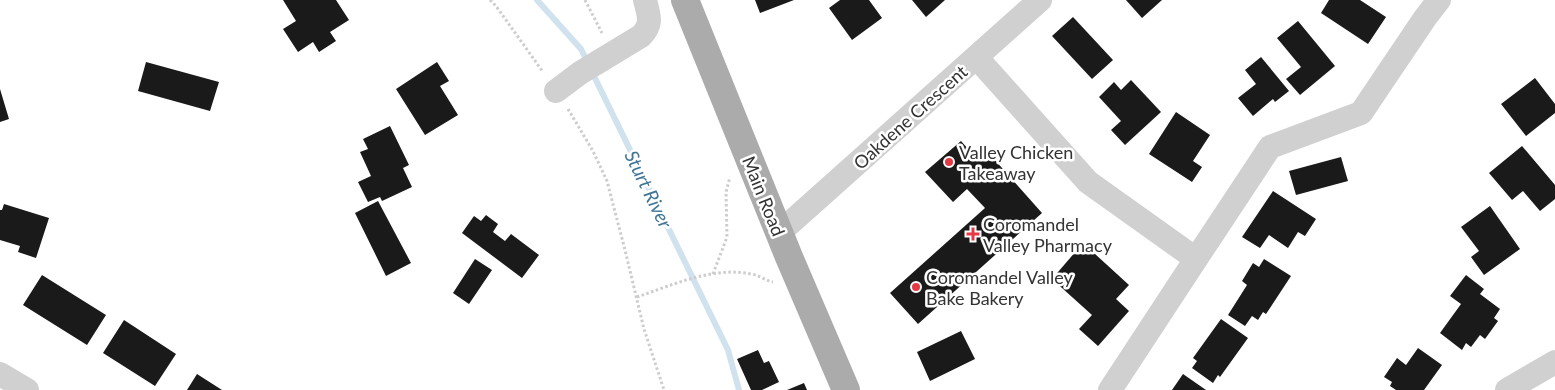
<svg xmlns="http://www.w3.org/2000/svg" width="1555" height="390" font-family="Lato,sans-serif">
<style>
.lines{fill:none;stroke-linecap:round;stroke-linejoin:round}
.stream{stroke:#cfe2ee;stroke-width:6}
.building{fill:#1a1a1a}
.path{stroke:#cdcdcd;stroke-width:3;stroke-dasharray:2.5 2.5;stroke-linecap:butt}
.minor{stroke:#d0d0d0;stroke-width:24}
.major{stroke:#ababab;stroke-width:28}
.poi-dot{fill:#e63946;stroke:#fff;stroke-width:2}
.labels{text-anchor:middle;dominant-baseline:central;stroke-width:5;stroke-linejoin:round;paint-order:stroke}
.street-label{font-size:18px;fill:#333;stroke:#fff}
.poi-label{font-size:18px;fill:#333;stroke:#fff;text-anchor:start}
.water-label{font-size:19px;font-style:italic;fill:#3f7597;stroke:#fff}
</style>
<rect width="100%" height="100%" fill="#fff"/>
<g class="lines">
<path class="stream" d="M 537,0 L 581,49 L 588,63
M 592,72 L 728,350 L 739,390"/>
</g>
<path class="building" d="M 283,0 L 336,0 L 349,20 L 330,32 L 336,41 L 319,52 L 313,42 L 298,52 L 283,29 L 296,21 Z
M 755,0 L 794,0 L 760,13 Z
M 840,0 L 869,0 L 882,18 L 852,40 L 829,8 Z
M 912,0 L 945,0 L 926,17 Z
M 1126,0 L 1162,0 L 1142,18 Z
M 1329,0 L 1360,0 L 1386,17 L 1368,44 L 1321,13 Z
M 1073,17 L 1113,60 L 1092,79 L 1052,36 Z
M 1298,21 L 1335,66 L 1300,95 L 1286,79 L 1301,67 L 1277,38 Z
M 1261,57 L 1289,91 L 1275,102 L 1273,99 L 1253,116 L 1238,98 L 1256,84 L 1245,70 Z
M 146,62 L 219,82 L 210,111 L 138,91 Z
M 437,62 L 449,81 L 440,86 L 458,115 L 425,135 L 396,89 Z
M 1535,78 L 1555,104 L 1555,113 L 1526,136 L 1501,104 Z
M 1131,80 L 1161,112 L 1125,145 L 1111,130 L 1121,121 L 1099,97 L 1114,82 L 1121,90 Z
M 0,89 L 9,119 L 0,122 Z
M 1176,112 L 1210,135 L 1193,161 L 1202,167 L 1192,182 L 1149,154 Z
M 390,126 L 409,165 L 403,168 L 412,187 L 382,201 L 380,197 L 368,202 L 358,182 L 371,176 L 360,152 L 368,149 L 363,139 Z
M 961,141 L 977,159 L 986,150 L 1042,213 L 918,324 L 890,293 L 985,208 L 967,189 L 953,202 L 925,172 Z
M 1522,146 L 1555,185 L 1555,199 L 1540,211 L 1523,191 L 1512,200 L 1489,173 Z
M 1341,157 L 1348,181 L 1296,195 L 1289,171 Z
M 1273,191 L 1316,219 L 1305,236 L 1298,232 L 1288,248 L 1269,235 L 1260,248 L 1242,237 Z
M 378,201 L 411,263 L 386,276 L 355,213 Z
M 4,204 L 49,218 L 36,258 L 18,252 L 20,246 L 0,240 L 0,210 L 2,210 Z
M 1490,206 L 1520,249 L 1484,275 L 1471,257 L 1479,251 L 1461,227 Z
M 486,215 L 498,224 L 493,232 L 505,241 L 511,234 L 539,255 L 522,278 L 462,233 L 474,216 L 481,221 Z
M 1083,243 L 1129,285 L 1116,299 L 1129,311 L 1098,346 L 1079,329 L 1092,315 L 1052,279 Z
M 475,259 L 492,270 L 469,304 L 453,293 Z
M 1264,259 L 1291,276 L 1266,314 L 1263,312 L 1258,320 L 1252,316 L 1245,326 L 1228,315 L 1247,285 L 1242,281 L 1253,263 L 1259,267 Z
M 42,275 L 106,315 L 87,345 L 23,305 Z
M 1466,275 L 1484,289 L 1480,294 L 1500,309 L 1494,318 L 1498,321 L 1485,339 L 1480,335 L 1471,347 L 1466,343 L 1462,350 L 1440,333 L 1461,304 L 1450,296 Z
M 1221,319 L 1248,338 L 1220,377 L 1218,375 L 1213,383 L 1192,368 L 1197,361 L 1193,358 Z
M 124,320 L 176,354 L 155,386 L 103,353 Z
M 961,331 L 975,359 L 930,381 L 917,352 Z
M 1418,348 L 1442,365 L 1424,390 L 1396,390 L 1390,386 L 1392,382 L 1384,377 L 1397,358 L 1406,365 Z
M 758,350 L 764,363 L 769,361 L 779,382 L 762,390 L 751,390 L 737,359 Z
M 197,374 L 222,390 L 187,390 Z
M 1183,374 L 1206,390 L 1172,390 Z
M 804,383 L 807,390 L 787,390 Z"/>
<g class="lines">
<path class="path" d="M 490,0 L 496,6 L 543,72
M 585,0 L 602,33
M 568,109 L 593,151 L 607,181 L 625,250 L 644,329 L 664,390
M 713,274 L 727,237 L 726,192 L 730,177
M 637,297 C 673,285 713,266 751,274 C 759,275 766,281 773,282"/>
<path class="minor" d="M 977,58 L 1088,182 L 1196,259 L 1110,390
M 556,91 L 580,73 L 641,36 C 653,24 649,16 645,0
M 779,233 L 1040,0
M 1196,259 L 1270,147 L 1361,113 L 1425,18 L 1439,0
M 0,374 L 27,390
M 1507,390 L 1555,362"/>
<path class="major" d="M 685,0 L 789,257 L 846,390"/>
</g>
<g class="poi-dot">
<circle cx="949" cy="162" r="5"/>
<path d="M970.5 226.5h5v5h5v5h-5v5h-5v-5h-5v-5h5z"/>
<circle cx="916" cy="287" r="5"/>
</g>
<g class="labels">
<g class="street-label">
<text transform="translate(910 117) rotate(-42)">Oakdene Crescent</text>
<text transform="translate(764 196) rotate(68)">Main Road</text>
</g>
<g class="poi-label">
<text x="959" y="152">Valley Chicken<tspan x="959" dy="21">Takeaway</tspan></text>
<text x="983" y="224">Coromandel<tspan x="983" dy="21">Valley Pharmacy</tspan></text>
<text x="926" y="277">Coromandel Valley<tspan x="926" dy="21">Bake Bakery</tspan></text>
</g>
<g class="water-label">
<text transform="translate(649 189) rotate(64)">Sturt River</text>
</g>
</g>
</svg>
